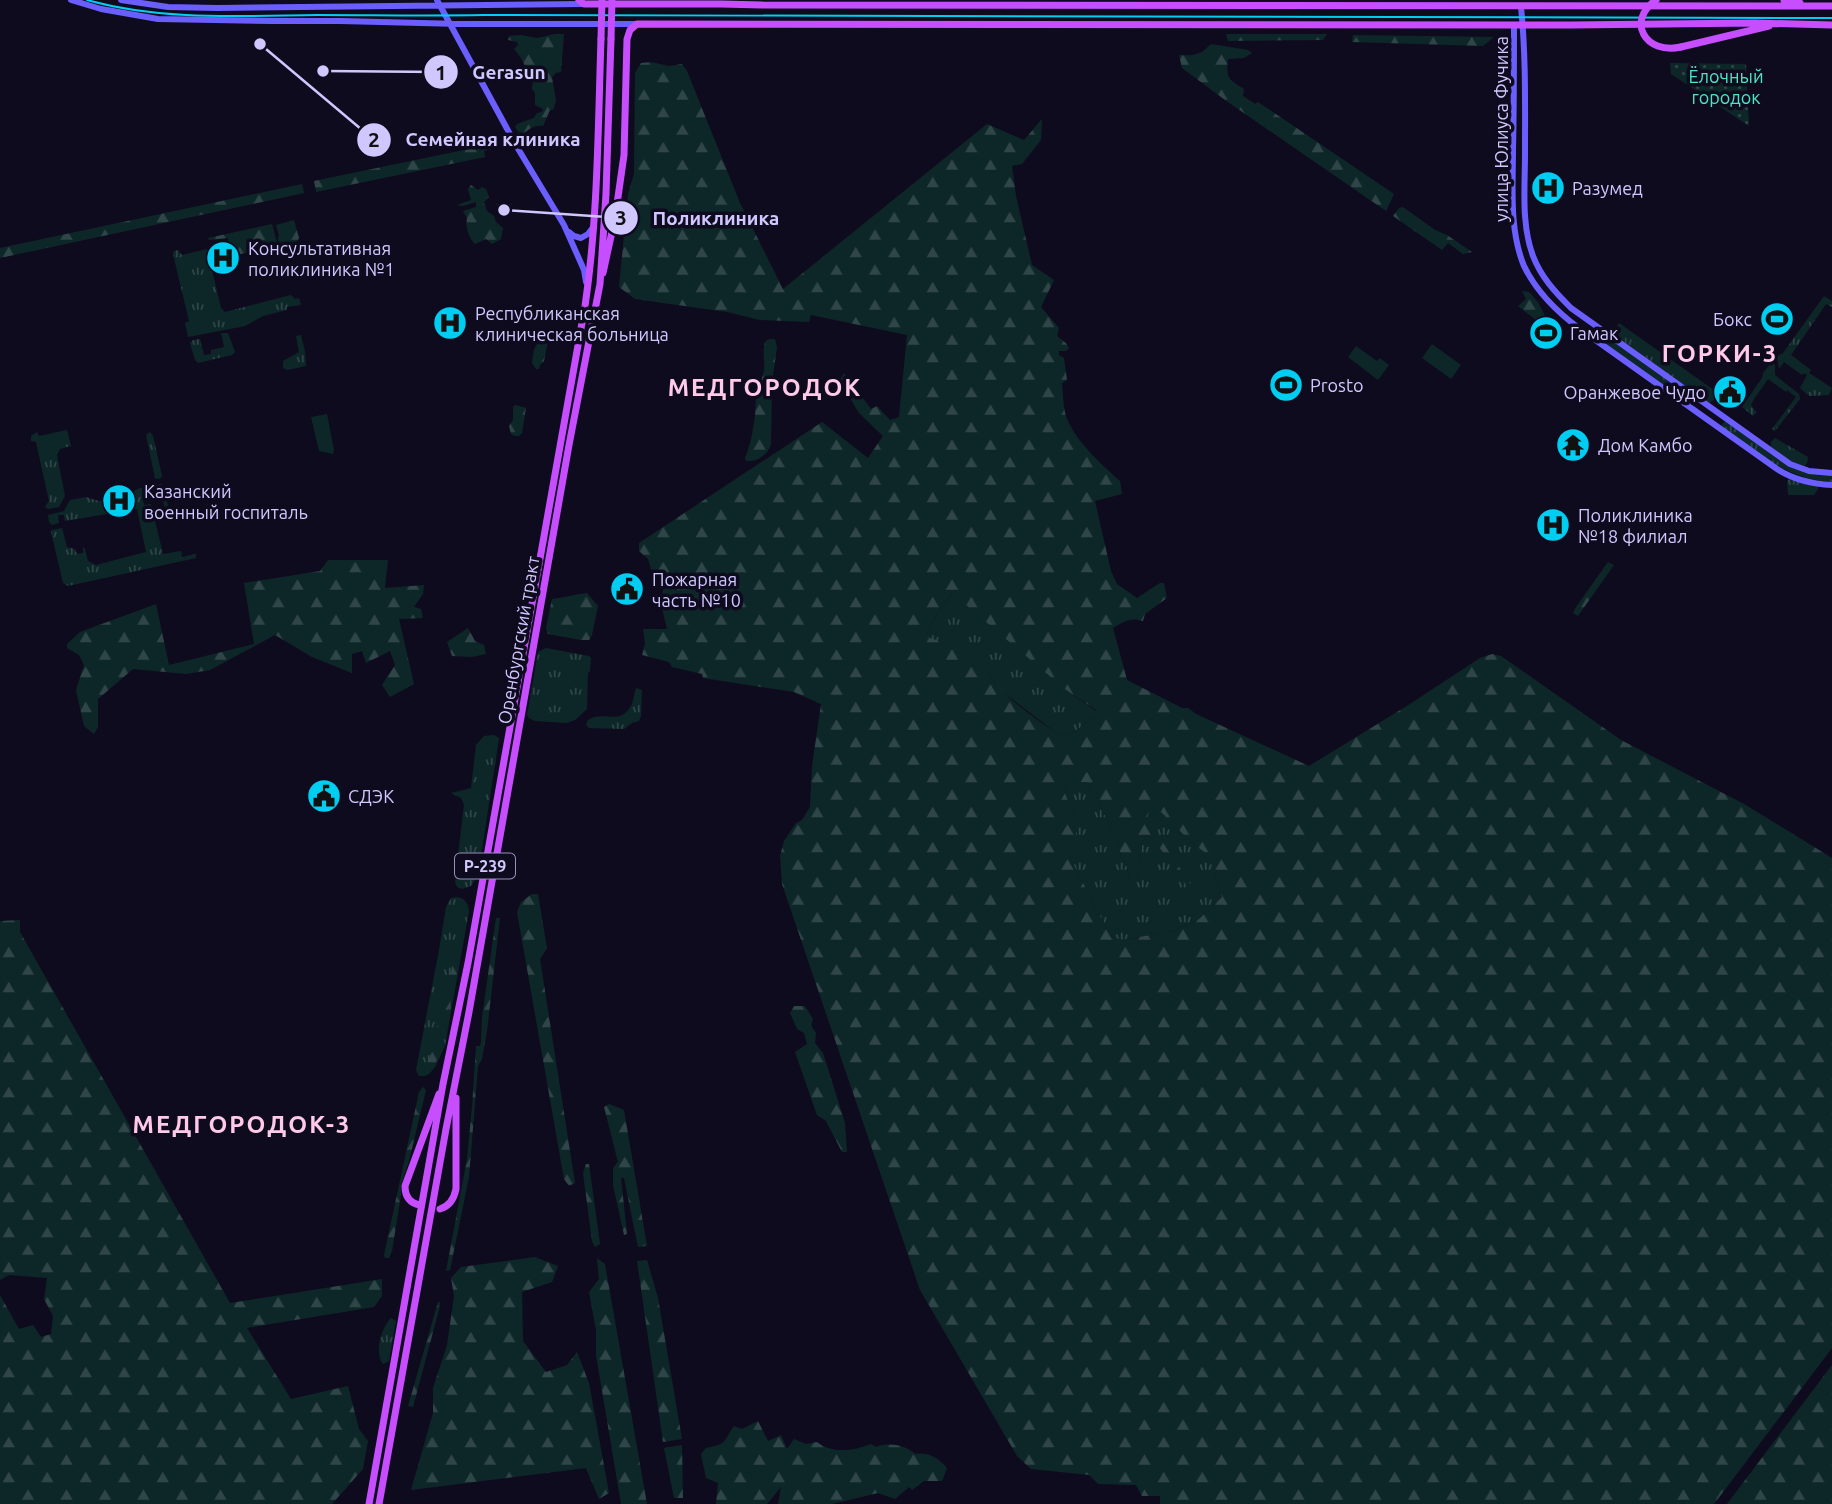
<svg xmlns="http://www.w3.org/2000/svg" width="1832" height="1504" font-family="Ubuntu,sans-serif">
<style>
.grass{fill:url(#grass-tufts)}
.forest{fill:url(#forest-firs);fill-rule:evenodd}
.park{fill:url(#park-dots)}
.pitch{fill:#0d2728}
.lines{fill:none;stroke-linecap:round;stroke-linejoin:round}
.secondary{stroke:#6b5eff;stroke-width:6}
.primary{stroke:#c64eff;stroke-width:7}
.tram{stroke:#00cdf2;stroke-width:2}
.primary-bridge{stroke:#c64eff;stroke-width:7}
.labels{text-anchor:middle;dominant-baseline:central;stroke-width:7;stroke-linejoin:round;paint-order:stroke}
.shield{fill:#0f0b1e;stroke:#978fbc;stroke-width:2}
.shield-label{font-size:16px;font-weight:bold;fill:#d1c7ff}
.park-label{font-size:18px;fill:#4ee4c6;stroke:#0f0b1e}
.street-label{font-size:18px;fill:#d1c7ff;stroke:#0f0b1e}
.poi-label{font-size:18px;fill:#d1c7ff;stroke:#0f0b1e;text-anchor:start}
.district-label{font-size:24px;font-weight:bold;letter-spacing:2px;fill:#ffc9e9;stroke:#0f0b1e}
.leader{fill:none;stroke:#d1c7ff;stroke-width:2.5}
.callout-dot{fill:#d1c7ff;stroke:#0f0b1e;stroke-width:2.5}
.mark-label{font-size:21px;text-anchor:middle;font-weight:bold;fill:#111}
.callout-label{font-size:19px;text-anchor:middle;font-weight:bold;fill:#d1c7ff;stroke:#0f0b1e;stroke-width:7;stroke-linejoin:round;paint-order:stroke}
</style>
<defs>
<pattern id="grass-tufts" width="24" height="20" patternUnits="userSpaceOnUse" patternTransform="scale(1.75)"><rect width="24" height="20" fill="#0d2728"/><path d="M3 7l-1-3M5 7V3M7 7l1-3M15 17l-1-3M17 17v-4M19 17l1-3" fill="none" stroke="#2f4548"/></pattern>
<pattern id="forest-firs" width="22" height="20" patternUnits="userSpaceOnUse" patternTransform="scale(1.75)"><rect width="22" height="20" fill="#0d2728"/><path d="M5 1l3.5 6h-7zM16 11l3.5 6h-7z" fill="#2f4548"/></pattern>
<pattern id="park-dots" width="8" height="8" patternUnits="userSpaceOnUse" patternTransform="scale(1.75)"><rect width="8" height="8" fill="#0d2728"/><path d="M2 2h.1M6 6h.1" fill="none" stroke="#2f4548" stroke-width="1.8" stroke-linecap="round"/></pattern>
</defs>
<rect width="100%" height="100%" fill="#0f0b1e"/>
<path class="grass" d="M 207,249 L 221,308 L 225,312 L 291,295 L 295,299 L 299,298 L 301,305 L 287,307 L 287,310 L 263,316 L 245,326 L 188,337 L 185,323 L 189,321 L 173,254 L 174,251 L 178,250 L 182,255 Z
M 1824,296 L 1832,301 L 1832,307 L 1826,304 L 1791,355 L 1811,370 L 1809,373 L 1832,388 L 1829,395 L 1809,396 L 1800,388 L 1807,375 L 1804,373 L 1802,375 L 1784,362 L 1779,369 L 1777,356 L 1783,353 Z
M 1619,323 L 1718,393 L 1714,400 L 1709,403 L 1618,338 L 1617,326 Z
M 1595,327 L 1695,400 L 1694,404 L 1692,405 L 1594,335 Z
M 221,333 L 228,333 L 235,352 L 232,355 L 198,363 L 195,360 L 190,343 L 193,340 L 200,339 L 204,355 L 211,354 L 211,350 L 224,347 Z
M 301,335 L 305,352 L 306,366 L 287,370 L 283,368 L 283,361 L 299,352 L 296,336 Z
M 1775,358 L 1775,375 L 1799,394 L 1800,399 L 1775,431 L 1772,429 L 1796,397 L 1787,390 L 1786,392 L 1768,379 L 1754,399 L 1751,405 L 1756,412 L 1753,416 L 1742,407 L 1762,378 L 1763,373 Z
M 1725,421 L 1780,460 L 1832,476 L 1832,482 C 1786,479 1757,452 1721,426 Z
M 67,430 L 71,446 L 60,449 L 57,455 L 65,496 L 59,507 L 48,509 L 45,507 L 49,501 L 36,442 L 31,441 L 31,436 L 37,432 L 39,436 Z
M 150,432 L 153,436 L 162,476 L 160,479 L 155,478 L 146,435 Z
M 1775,438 L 1808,457 L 1807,464 L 1804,466 L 1791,461 L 1771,447 L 1771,442 Z
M 1789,479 L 1818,486 L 1818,489 L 1814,495 L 1788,495 L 1787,481 Z
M 162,484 L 169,509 L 166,512 L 160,489 L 142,494 L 144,505 L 151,504 L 163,554 L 181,551 L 182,557 L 196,554 L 196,558 L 68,586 L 63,583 L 51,532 L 52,530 L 62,528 L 67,547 L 75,549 L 77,554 L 83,553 L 83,547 L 85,549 L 88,561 L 96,565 L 146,552 L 137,509 L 65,521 L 64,515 L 58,515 L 59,523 L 52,525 L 49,522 L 48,515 L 64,511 L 70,500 L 86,497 L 99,501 L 117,497 L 119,503 L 124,501 L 124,496 L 140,488 Z
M 953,592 L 1066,690 L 1096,711 L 1098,715 C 1086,722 1076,732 1063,738 L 1000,690 L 983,666 L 926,637 L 930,625 Z
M 546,648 L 589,656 L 591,658 L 590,671 L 588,673 L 587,709 L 575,720 L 567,723 L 535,721 L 529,718 L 527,715 L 538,652 Z
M 636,688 L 642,690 L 641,716 L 639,721 L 632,723 L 624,729 L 589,728 L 586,725 L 588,720 C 604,709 620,728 632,704 C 634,699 634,693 636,688 Z
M 494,735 L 499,738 L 478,876 L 471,886 L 462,889 L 457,887 L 455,882 L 464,804 L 461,798 L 451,793 L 471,788 L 476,745 L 484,736 Z
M 1069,782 L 1086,782 L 1098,801 L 1117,840 L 1121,856 L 1127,867 L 1129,878 L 1137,881 L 1142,843 L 1147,835 L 1155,841 L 1193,888 L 1145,817 L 1151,807 L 1156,806 L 1192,843 L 1215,859 L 1214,874 L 1222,897 L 1199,919 L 1173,931 L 1122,940 L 1111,937 L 1063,844 L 1076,835 L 1076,820 L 1064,791 Z
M 456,897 C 465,898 468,903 469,911 L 445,1046 L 435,1067 L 429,1074 L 425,1076 L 419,1076 L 416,1070 L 439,950 L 446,907 L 451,898 Z
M 391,1318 L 396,1321 L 389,1361 L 383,1364 C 374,1352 381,1328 391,1318 Z"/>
<path class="forest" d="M 555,34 L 564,34 L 561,72 L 556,73 L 552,77 L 556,101 L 553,110 L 550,110 L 543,126 C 533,125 529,129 521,136 L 515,127 L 517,124 L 534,118 L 537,113 L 542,112 L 543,109 L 535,105 L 535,93 L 532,89 L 533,79 C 525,69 523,58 514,49 L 518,45 L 517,42 L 508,40 L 509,36 L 521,35 L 537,38 Z
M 1226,34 L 1327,34 L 1323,40 L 1228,41 Z
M 1353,35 L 1494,37 L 1483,46 L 1352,42 Z
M 1211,44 L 1248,50 L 1252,53 L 1244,58 L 1228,59 C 1226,79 1228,79 1244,89 L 1243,96 L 1255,104 L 1258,102 L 1394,194 L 1386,211 L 1225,100 L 1182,68 L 1179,55 C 1194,56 1201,55 1211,44 Z
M 651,62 L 669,66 L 682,64 L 687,71 L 740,203 L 783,289 L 987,124 L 1024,140 L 1042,119 L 1041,140 L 1022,164 L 1012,166 L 1016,196 L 1032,265 L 1054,280 L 1041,307 L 1059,328 L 1057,336 L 1066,343 L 1069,348 L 1066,351 L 1059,351 L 1059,355 L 1064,358 L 1067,380 L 1062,383 C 1063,394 1063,406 1066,416 C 1074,440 1102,465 1120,481 L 1122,494 L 1095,501 L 1111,571 L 1117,584 L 1137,598 L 1160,583 L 1164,583 L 1167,598 L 1145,614 L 1143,621 C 1131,617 1124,621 1113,628 L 1127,680 L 1182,708 L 1188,708 L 1196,714 L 1309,766 L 1410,704 L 1480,658 L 1492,654 L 1501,656 L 1621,740 L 1744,804 L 1832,858 L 1832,1348 L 1714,1504 L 1160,1504 L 1160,1496 L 1142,1496 L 1136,1485 L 1098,1484 L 1089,1475 L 1031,1469 L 1017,1456 L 920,1290 L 782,884 L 780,856 L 784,841 L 796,823 L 802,820 L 810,807 L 812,766 L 821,704 L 794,692 L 703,678 L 702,674 L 672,667 L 669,662 L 642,655 L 645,643 L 643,629 L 667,629 L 662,608 L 663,589 L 652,572 L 648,559 L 639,551 L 639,543 L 822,422 L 868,458 L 883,436 L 859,413 L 840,381 L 844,373 L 871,409 L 877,406 L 890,420 L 899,417 L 907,335 L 811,315 L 809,322 L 760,320 L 727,312 L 635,299 L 619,287 L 628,194 L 634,174 L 635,73 L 641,63 ZM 952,593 L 1066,690 L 1096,710 L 1098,715 C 1086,722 1076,732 1063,738 C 1031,714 990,692 978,652 L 926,637 L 930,625 ZM 1086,782 L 1098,801 L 1117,840 L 1121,856 L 1127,867 L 1129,878 L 1133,882 L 1137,881 L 1142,843 L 1147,835 L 1155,841 L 1191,892 L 1194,892 L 1193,888 L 1146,817 L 1151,807 L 1156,807 L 1192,843 L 1214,859 L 1214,874 L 1222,897 L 1199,919 L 1173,931 L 1122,940 L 1111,937 L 1063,844 L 1076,836 L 1076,820 L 1064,791 L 1069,783 Z
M 498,143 L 499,147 L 484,151 L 485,157 L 316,192 L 314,181 Z
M 302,184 L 304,193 L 0,258 L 0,248 Z
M 471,185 L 478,190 L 482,187 L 486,189 L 489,197 L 484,202 L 487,211 L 494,216 L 496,222 L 503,228 L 501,239 L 492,244 L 486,239 L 475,244 C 469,238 465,227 467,218 L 463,211 L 476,207 L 476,202 L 463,206 L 457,205 L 471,200 L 468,189 Z
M 1403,207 L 1435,230 L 1447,235 L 1472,252 L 1463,254 L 1448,243 L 1442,250 L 1393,216 L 1399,208 Z
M 294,220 L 299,238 L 297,242 L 279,245 L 278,237 L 279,236 L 276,225 Z
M 272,224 L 278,246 L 236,255 L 231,253 L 228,238 L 209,240 L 208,238 Z
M 1522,291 L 1529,292 L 1538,302 L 1547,320 L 1540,323 L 1518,306 L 1526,299 Z
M 551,327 L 544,361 L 540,365 L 539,369 L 536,369 L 532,363 C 534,350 533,344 546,338 Z
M 769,339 L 775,339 L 777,347 L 772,382 L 771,445 C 767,455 757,462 746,461 L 745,458 C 751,444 753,430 755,415 C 756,407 755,399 757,392 C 758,385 763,378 764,370 C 765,361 762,352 765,342 Z
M 515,405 L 526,408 L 522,433 L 519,436 L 514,436 L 511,434 L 509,426 L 513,420 L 513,407 Z
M 328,560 L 388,560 L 385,588 L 424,585 L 423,594 L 414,607 L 421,609 L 423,618 L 399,619 L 414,684 L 390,697 L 382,685 L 395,665 L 390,651 L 366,663 L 362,651 L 352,654 L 352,673 L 312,657 L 275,635 L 210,670 L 186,674 L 133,669 L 98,699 L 98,727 L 94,734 L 84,726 L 76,690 L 84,665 L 79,655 L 67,648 L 67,644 L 80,632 L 156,604 L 169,665 L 254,644 L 244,583 L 320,571 Z
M 1608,562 L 1614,565 L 1578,616 L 1573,613 L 1576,607 Z
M 587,593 L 598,606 L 592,635 L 589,640 L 581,640 L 548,634 L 546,628 L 552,599 C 564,598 575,594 587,593 Z
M 468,628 L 475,641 L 484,645 L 486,654 L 472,657 L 452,656 L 447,642 Z
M 532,894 L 538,894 L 547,948 L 540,959 L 575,1183 L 569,1186 L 564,1179 L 517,912 L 521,902 Z
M 496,918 L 500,918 L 487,1031 L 482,1059 L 478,1066 L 469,1177 L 450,1270 L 446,1271 L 467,1159 L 472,1107 L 476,1046 L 480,1046 L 481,1042 L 482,1017 Z
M 20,920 L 20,932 L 230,1303 L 382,1279 L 382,1296 L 374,1307 L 247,1328 L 291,1399 L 348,1386 L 359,1429 L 368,1441 L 363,1469 L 332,1504 L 0,1504 L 0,1295 L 19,1329 L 33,1325 L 41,1337 L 51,1334 L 53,1316 L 44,1299 L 47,1278 L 9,1275 L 0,1280 L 0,921 Z
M 458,943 L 460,943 L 462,945 L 456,978 L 435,1067 L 429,1073 L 426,1071 Z
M 794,1006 L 805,1006 L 813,1019 L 811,1026 L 816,1033 L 815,1043 L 823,1053 L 845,1123 L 847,1152 L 842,1152 L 826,1121 L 817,1115 L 795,1052 L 807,1044 L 804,1033 L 797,1029 L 790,1013 Z
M 423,1087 L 426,1090 L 409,1161 L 401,1185 L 401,1195 L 392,1251 L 389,1258 L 385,1258 L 384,1255 L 419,1092 Z
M 609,1104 L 624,1110 L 647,1246 L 638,1247 L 624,1178 L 621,1178 L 627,1234 L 624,1235 L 613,1185 L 613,1168 L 618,1162 L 604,1107 Z
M 586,1164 L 589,1164 L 600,1244 L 595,1247 L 592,1241 L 583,1173 Z
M 535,1257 L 558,1266 L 552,1282 L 522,1292 L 523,1341 L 546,1372 L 567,1365 L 577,1352 L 589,1383 L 609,1493 L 599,1499 L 586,1468 L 411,1490 L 433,1413 L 433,1388 L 447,1345 L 454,1296 L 451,1278 L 461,1267 Z
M 597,1258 L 605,1264 L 647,1504 L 621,1504 L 596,1355 L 596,1330 L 589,1292 L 599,1279 Z
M 647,1260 L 658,1298 L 682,1439 L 663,1442 L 637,1261 Z
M 438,1302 L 440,1302 L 440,1306 L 413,1407 L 408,1406 Z
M 1832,1365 L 1832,1504 L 1727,1504 Z
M 758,1421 L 768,1441 L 781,1435 L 787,1449 L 794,1439 L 806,1444 L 817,1442 C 832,1454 854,1451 871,1444 L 876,1447 C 888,1442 906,1445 915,1454 C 929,1452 938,1458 947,1468 L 942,1481 L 924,1481 L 912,1490 L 909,1487 L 895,1499 L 878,1493 L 832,1504 L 778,1504 L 781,1487 L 767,1504 L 716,1504 L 718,1483 L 706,1478 L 701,1454 L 706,1448 C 728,1444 723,1441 734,1426 L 742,1429 Z
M 682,1445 L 683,1498 L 674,1498 L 664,1448 Z"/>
<path class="park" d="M 1670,63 L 1746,64 L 1749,126 L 1671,74 Z"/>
<path class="pitch" d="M 1432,344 L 1461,365 L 1451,379 L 1422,358 Z
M 1356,346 L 1377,361 L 1380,358 L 1389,365 L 1378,380 L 1348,357 Z
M 327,414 L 334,450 L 333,454 L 319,451 L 311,417 Z"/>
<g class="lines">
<path class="secondary" d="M 71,0 L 101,9 L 158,19 L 272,21 L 340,21 L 461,24 L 637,24
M 121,0 L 168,7 L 217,8 L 584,4
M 437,0 L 517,147 L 564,225 L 584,270 L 586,282
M 1521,7 C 1526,56 1525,105 1525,154 C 1525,187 1521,224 1533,256 C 1541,277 1555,292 1571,308 L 1790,464 L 1809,471 L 1832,473
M 1514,25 C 1514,66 1514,108 1513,149 C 1513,187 1509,230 1524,266 C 1537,293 1557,312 1580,329 L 1777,469 C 1794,480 1812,484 1832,485
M 569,232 L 574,236 L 581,238 L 588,234 L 594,226"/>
<path class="primary" d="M 579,0 L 584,4 L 721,4 L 762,5 L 1832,6
M 1784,0 L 1800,3
M 1681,47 L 1769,26
M 603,273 L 615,218 L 624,155 L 627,39 L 630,30 L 637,24 L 1571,25 L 1755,23 L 1832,25
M 420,1205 C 409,1203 405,1196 405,1186 L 439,1094
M 440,1209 C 450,1206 454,1199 456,1189 L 456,1098
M 369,1504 L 443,1084 L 468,963 L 585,306 C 598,218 598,128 601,39
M 379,1504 L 446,1129 L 469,1012 L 569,445 L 600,284 L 606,194 L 611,39"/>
<path class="tram" d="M 87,0 C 162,21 240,16 317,15 C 372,15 427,16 483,15 L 1832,18"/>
<path class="primary-bridge" d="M 1656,0 C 1626,21 1645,55 1681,47
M 601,39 L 602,0
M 611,39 L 612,0"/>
</g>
<defs>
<g id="hospital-disc" transform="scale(1.75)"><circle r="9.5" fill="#00cdf2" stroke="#0f0b1e"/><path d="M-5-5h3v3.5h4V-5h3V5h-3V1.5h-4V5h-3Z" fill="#111"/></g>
<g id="stadium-disc" transform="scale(1.75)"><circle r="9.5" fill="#00cdf2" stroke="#0f0b1e"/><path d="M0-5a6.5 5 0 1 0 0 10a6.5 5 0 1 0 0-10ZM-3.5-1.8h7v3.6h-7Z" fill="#111"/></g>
<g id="civic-disc" transform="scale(1.75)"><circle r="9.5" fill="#00cdf2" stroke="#0f0b1e"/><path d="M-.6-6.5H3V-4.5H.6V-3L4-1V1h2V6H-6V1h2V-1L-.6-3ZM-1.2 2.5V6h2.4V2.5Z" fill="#111"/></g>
<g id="temple-disc" transform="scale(1.75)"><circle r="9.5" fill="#00cdf2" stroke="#0f0b1e"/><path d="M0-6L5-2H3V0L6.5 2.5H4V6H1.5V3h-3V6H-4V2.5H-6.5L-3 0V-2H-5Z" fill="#111"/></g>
</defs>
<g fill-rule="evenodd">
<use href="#hospital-disc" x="1548" y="188"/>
<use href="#hospital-disc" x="223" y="258"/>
<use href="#stadium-disc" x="1777" y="319"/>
<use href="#hospital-disc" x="450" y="323"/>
<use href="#stadium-disc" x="1546" y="333"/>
<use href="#stadium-disc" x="1286" y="385"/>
<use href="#civic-disc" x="1730" y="392"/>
<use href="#temple-disc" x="1573" y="445"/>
<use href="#hospital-disc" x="119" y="501"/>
<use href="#hospital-disc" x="1553" y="525"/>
<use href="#civic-disc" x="627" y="589"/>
<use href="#civic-disc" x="324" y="796"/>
</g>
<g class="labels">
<rect class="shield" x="455" y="853.5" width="60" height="25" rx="5"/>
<g class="shield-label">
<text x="485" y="866">Р-239</text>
</g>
<g class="park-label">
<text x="1726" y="76">Ёлочный<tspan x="1726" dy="21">городок</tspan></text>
</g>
<g class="street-label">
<text transform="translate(1501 129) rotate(-90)">улица Юлиуса Фучика</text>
<text transform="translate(518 640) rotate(-80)">Оренбургский тракт</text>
</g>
<g class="poi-label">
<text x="1572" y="188">Разумед</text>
<text x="248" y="248">Консультативная<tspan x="248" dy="21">поликлиника №1</tspan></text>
<text x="475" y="313">Республиканская<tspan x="475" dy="21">клиническая больница</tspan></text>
<text x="1752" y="319" text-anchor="end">Бокс</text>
<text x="1570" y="333">Гамак</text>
<text x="1310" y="385">Prosto</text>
<text x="1706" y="392" text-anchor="end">Оранжевое Чудо</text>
<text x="1598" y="445">Дом Камбо</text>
<text x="144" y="491">Казанский<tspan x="144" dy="21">военный госпиталь</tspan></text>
<text x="1578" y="515">Поликлиника<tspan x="1578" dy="21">№18 филиал</tspan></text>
<text x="652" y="579">Пожарная<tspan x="652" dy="21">часть №10</tspan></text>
<text x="348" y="796">СДЭК</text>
</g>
<g class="district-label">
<text x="1720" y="353">ГОРКИ-3</text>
<text x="765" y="387">МЕДГОРОДОК</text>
<text x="242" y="1124">МЕДГОРОДОК-3</text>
</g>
</g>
<path class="leader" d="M323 71L441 72M260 44L374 140M504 210L621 218"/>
<g class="callout-dot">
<circle cx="323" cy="71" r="7"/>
<circle cx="260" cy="44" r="7"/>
<circle cx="504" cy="210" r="7"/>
<circle cx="441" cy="72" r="18"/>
<circle cx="374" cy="140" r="18"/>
<circle cx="621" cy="218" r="18"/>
</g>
<g class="mark-label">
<text x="441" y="80">1</text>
<text x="374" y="147">2</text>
<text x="621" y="225">3</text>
</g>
<g class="callout-label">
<text x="509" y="79">Gerasun</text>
<text x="493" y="146">Семейная клиника</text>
<text x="716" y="225">Поликлиника</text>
</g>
</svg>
